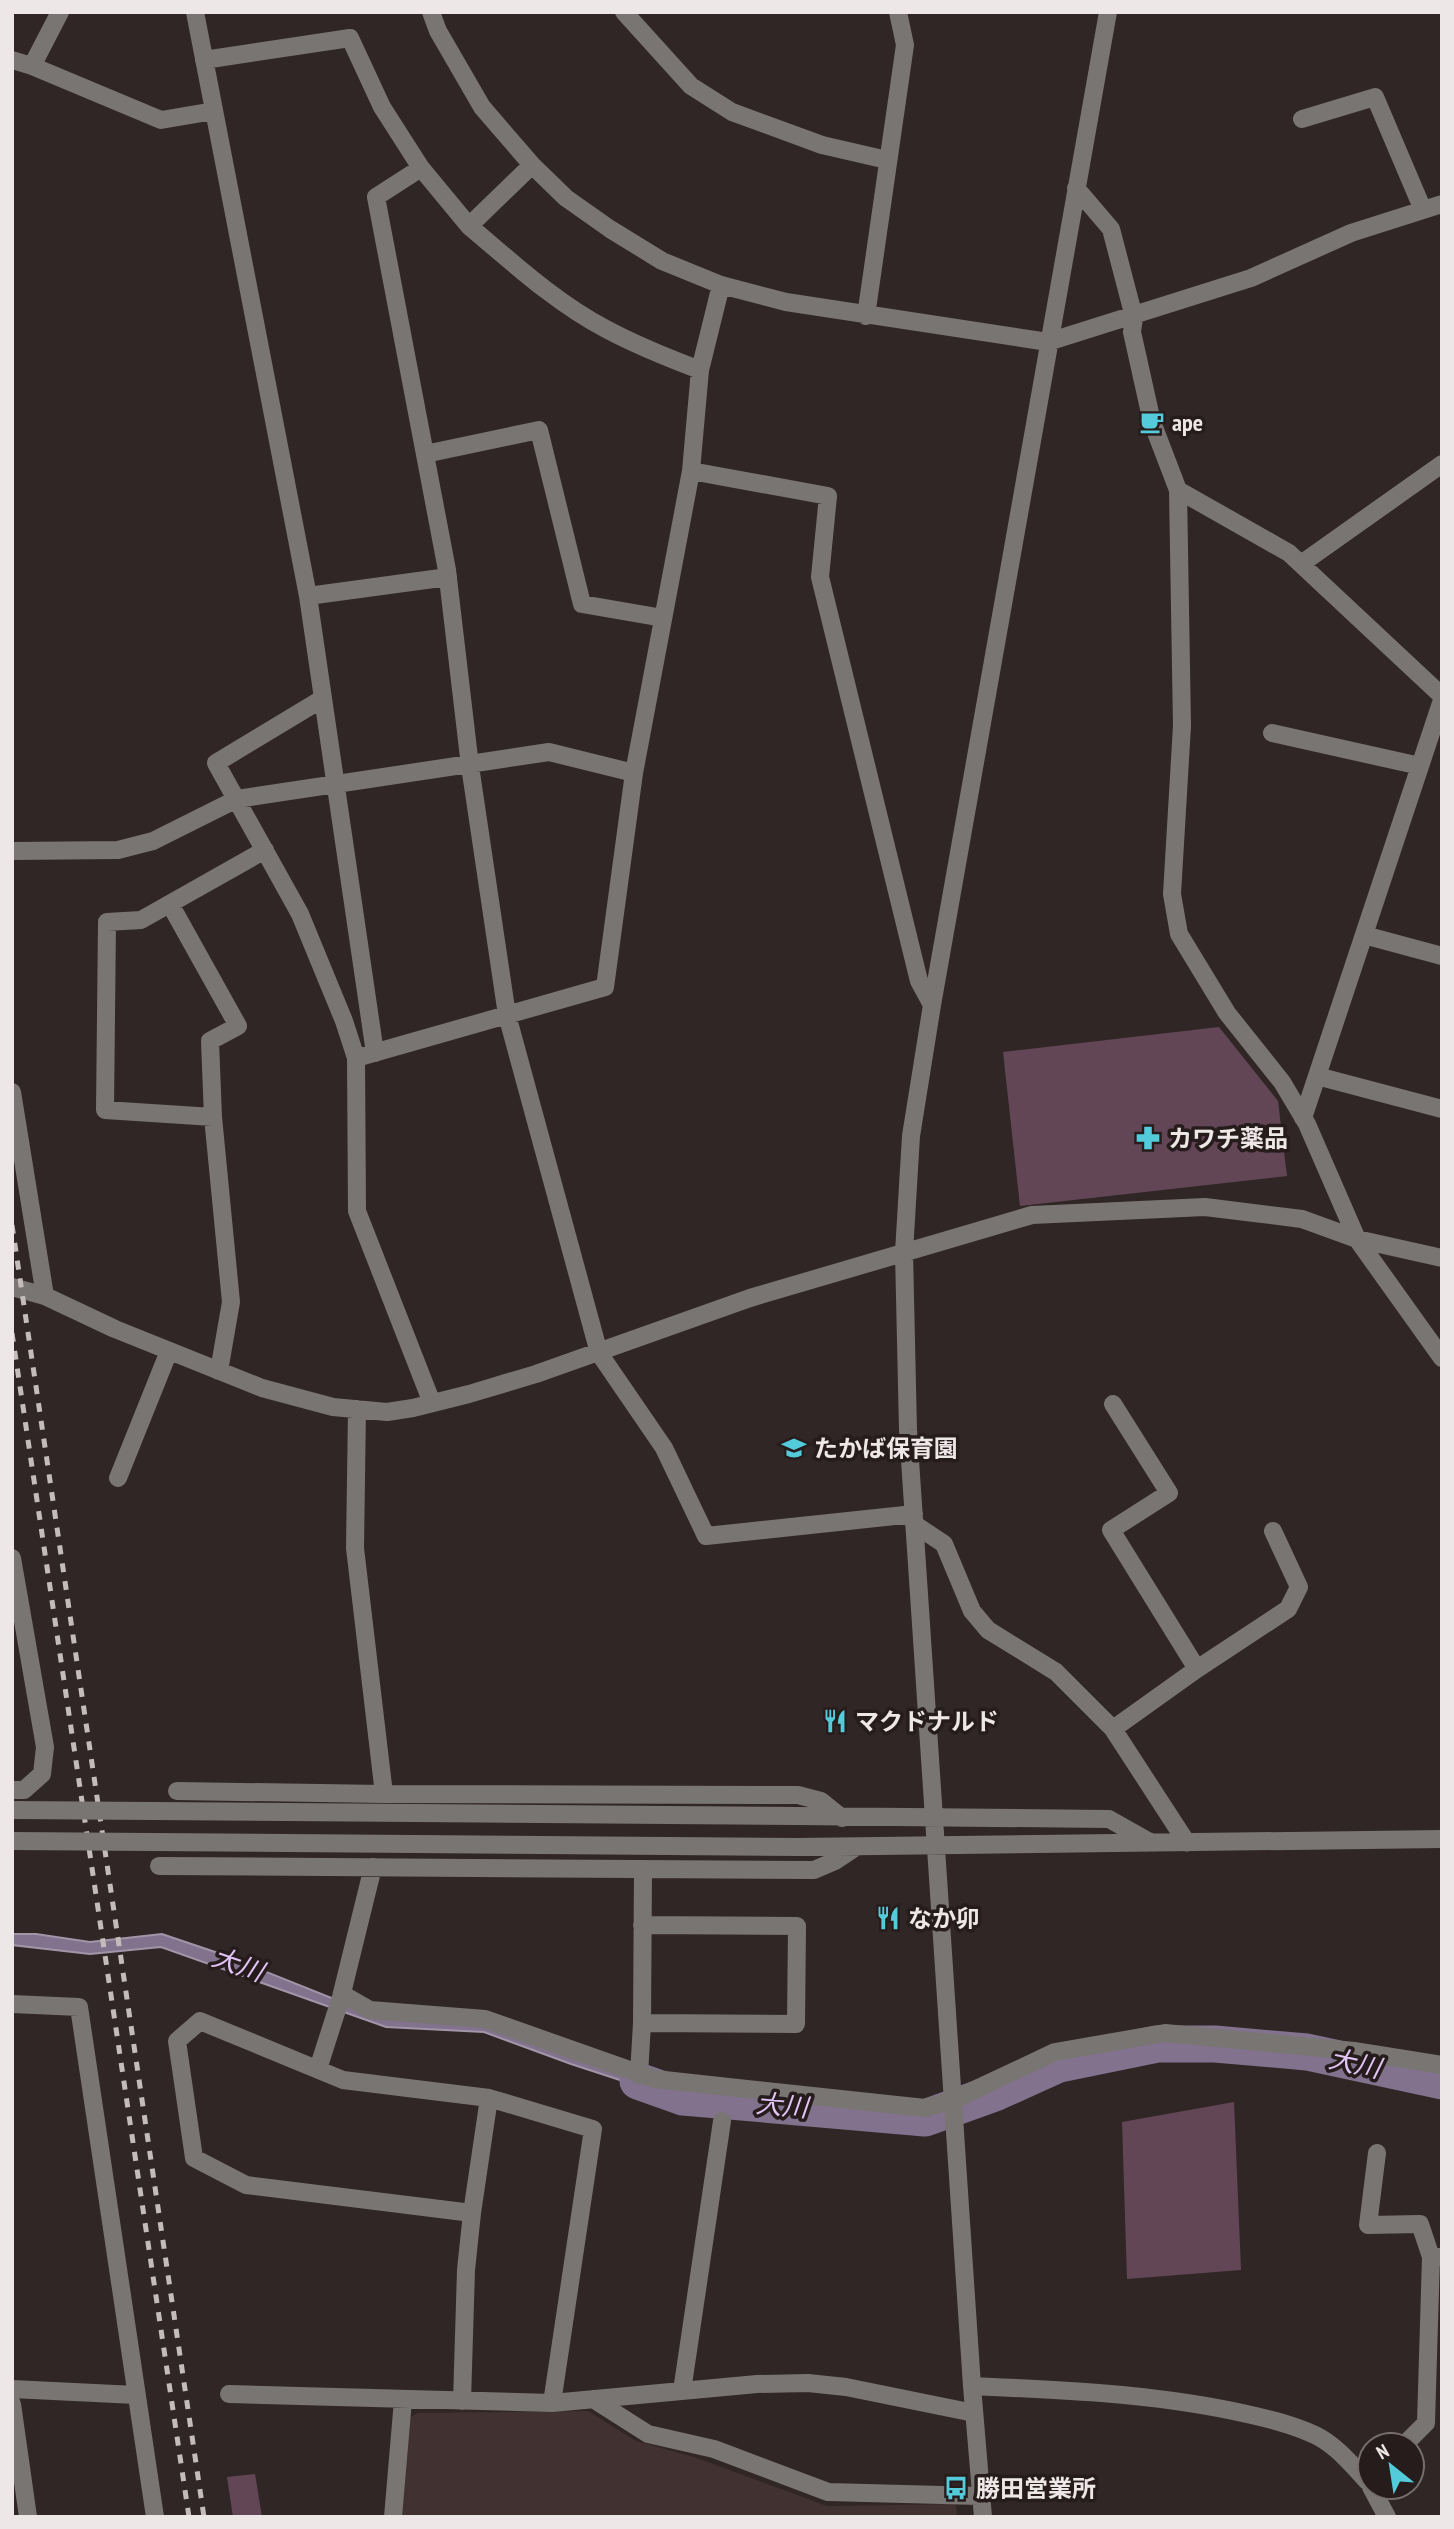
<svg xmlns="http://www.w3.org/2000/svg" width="1454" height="2529" font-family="'PT Sans Narrow','Noto Sans JP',sans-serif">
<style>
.built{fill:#413130}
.water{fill:#82728d;stroke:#a295a8;stroke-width:2}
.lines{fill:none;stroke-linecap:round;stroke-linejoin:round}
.river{stroke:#82728d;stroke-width:37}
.building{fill:#634656}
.minor{stroke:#797572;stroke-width:18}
.rail{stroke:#c3bcbb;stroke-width:5;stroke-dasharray:9 9;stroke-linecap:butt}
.minor-bridge{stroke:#797572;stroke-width:18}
.labels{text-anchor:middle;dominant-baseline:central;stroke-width:7;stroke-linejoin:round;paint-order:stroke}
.poi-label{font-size:24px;font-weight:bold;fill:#eee7e7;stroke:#261c1c;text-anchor:start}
.water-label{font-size:26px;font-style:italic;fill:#e2c4f7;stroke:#261c1c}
</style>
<rect width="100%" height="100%" fill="#302625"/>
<path class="built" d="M 588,2411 L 636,2441 L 694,2457 L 827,2506 L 956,2504 L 957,2517 L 400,2517 L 407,2419 L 418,2413 Z"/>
<path class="water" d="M 12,1934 L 36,1934 L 90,1942 L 162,1934 L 224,1955 L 379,2017 L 484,2025 L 686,2094 L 684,2101 L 571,2064 L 484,2032 L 386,2027 L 161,1947 L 90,1954 L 12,1945 Z"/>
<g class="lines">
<path class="river" d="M 638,2081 L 683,2097 L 925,2118 L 997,2092 L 1059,2064 L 1157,2044 L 1215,2044 L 1307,2052 L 1442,2081"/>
</g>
<path class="building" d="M 1219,1027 L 1278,1101 L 1287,1176 L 1020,1206 L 1003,1052 Z
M 1234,2102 L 1241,2270 L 1127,2279 L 1122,2122 Z
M 255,2474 L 262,2517 L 233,2517 L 227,2477 Z"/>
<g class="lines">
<path class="minor" d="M 195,12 L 308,596 L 375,1053
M 431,12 L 438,31 L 482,107 L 532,165 L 566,198 L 610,229 L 662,261 L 721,285 L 786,302 L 1048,342 L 1251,278 L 1351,233 L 1442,204
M 624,12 L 691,86 L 732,112 L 822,145 L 887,160
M 12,60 L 32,66 L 161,120 L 214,111
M 204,60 L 350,38 L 382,107 L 421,168 L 469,226 L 532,165
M 32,66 L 60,12
M 1302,119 L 1375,97 L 1423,210
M 421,168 L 376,197 L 447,570 L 470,766 L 507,1015 L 599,1353 L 664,1448 L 706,1536 L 914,1514
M 1076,188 L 1111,229 L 1134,317 L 1132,332 L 1152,422 L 1178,490 L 1182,726 L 1172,894 L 1179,934 L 1227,1013 L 1282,1082 L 1307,1124 L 1357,1239 L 1442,1358
M 469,226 C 513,263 556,303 606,329 C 636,345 668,358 700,370 L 691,471
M 866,316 L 905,45 L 898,12
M 700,370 L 721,285
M 425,454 L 539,430 L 582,604 L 663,618
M 1178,490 L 1289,553 L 1442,696
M 1301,564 L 1442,464
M 308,596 L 448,577
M 322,699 L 216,763 L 300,914 L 344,1021 L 356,1058
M 1272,733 L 1420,766
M 12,851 L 118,850 L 153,841 L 237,799 L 549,752 L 634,773 L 691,471 L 828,496 L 820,577 L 919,981 L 932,1005
M 170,904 L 238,1026 L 210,1041 L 213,1117 L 105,1110 L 107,922 L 141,920 L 265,850
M 1364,935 L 1442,956
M 1317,1076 L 1442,1109
M 12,1092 L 45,1296
M 213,1117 L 231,1302 L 219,1371
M 1303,1118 L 1442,700
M 12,1287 L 45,1296 L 115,1329 L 262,1388 L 333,1407 L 387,1412 L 413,1408 L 469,1394 L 536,1374 L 750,1298 L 1032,1215 L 1205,1207 L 1302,1219 L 1357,1239 L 1442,1258
M 432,1403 L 357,1211 L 356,1058 L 605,987 L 634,773
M 1113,1404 L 1169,1493 L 1111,1530 L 1197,1669 L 1113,1729
M 357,1409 L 355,1548 L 384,1794 L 798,1795 L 821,1801 L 842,1818
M 118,1478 L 169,1351
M 914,1524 L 944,1544 L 972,1611 L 988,1630 L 1056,1672 L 1113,1729 L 1187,1843
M 12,1558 L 45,1747 L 42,1774 L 24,1790 L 12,1790
M 1197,1669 L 1288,1609 L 1299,1587 L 1273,1531
M 177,1791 L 384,1794
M 797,1816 L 1109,1819 L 1148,1841
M 797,1847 L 1442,1839
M 159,1866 L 814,1870 L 835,1861 L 856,1847
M 642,1925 L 797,1926 L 796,2024 L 642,2023
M 342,1994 L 370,2010 L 485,2019 L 655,2079 L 925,2108 L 953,2100 L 1055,2052 L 1165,2033 L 1354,2051 L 1442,2065
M 12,2004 L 79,2007 L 155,2517
M 318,2069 L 341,1997 L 373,1867
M 639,2075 L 642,2023 L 643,1869
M 489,2098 L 593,2129 L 552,2403
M 1377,2153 L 1368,2225 L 1420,2224 L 1431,2257
M 972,2386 C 1060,2390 1146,2393 1233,2411 C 1261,2417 1289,2423 1315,2435 C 1336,2445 1352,2465 1367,2481
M 12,2389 L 136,2395
M 682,2391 L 722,2121
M 229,2394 L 552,2403 L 757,2384 L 808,2383 L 846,2387 L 974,2413
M 593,2399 L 648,2434 L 714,2449 L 828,2492 L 980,2496
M 462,2401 L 466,2270 L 472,2213 L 489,2098 L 343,2080 L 200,2021 L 177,2041 L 194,2158 L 246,2185 L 472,2213
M 12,2404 L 28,2517
M 1404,2445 L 1426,2423 L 1431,2257 L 1442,2257
M 1371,2487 L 1387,2517
M 393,2517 L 403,2400
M 983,2517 L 972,2386 L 908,1430 L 904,1252 L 911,1136 L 932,1005 L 1108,12"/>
<path class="rail" d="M 12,1225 L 204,2517
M 12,1333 L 189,2517"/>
<path class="minor-bridge" d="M 12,1810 L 797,1816
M 12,1841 L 797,1847"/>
</g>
<defs>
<g id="cafe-bare" transform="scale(1.89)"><path d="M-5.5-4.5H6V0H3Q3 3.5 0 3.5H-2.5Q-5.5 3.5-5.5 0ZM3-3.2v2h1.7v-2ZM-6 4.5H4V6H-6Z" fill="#53cbda" stroke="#261c1c" stroke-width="2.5" paint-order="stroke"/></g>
<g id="pharmacy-bare" transform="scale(1.89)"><path d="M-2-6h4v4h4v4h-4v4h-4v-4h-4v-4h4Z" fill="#53cbda" stroke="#261c1c" stroke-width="2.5" paint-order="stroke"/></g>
<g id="school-bare" transform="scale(1.89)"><path d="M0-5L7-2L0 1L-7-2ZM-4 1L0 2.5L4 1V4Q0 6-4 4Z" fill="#53cbda" stroke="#261c1c" stroke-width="2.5" paint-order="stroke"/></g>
<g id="restaurant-bare" transform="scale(1.89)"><path d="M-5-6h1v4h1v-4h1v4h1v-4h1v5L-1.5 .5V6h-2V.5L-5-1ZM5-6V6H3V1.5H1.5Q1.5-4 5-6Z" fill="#53cbda" stroke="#261c1c" stroke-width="2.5" paint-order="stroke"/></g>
<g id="bus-bare" transform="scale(1.89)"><path d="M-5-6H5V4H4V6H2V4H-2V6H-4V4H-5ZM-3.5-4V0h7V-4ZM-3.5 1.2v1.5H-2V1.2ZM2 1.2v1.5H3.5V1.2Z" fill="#53cbda" stroke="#261c1c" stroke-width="2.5" paint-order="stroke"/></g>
</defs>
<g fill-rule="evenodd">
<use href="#cafe-bare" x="1152" y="422"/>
<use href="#pharmacy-bare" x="1148" y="1138"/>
<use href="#school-bare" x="794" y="1448"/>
<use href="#restaurant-bare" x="835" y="1721"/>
<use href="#restaurant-bare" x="888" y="1918"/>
<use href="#bus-bare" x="956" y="2488"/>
</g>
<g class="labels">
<g class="poi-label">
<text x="1172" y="422">ape</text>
<text x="1168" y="1138">カワチ薬品</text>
<text x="814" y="1448">たかば保育園</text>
<text x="855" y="1721">マクドナルド</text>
<text x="908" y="1918">なか卯</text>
<text x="976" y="2488">勝田営業所</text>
</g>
<g class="water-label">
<text transform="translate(238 1964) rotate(19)">大川</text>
<text transform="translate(1355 2063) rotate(12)">大川</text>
<text transform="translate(782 2105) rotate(5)">大川</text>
</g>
</g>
<rect width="1454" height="2529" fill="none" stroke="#eee7e7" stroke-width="28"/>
<g transform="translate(1391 2466) rotate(330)"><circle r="33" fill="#261c1c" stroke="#766d6d" stroke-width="2"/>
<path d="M0-5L12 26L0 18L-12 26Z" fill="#53cbda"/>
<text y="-10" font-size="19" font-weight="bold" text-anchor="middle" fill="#eee7e7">N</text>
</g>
</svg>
